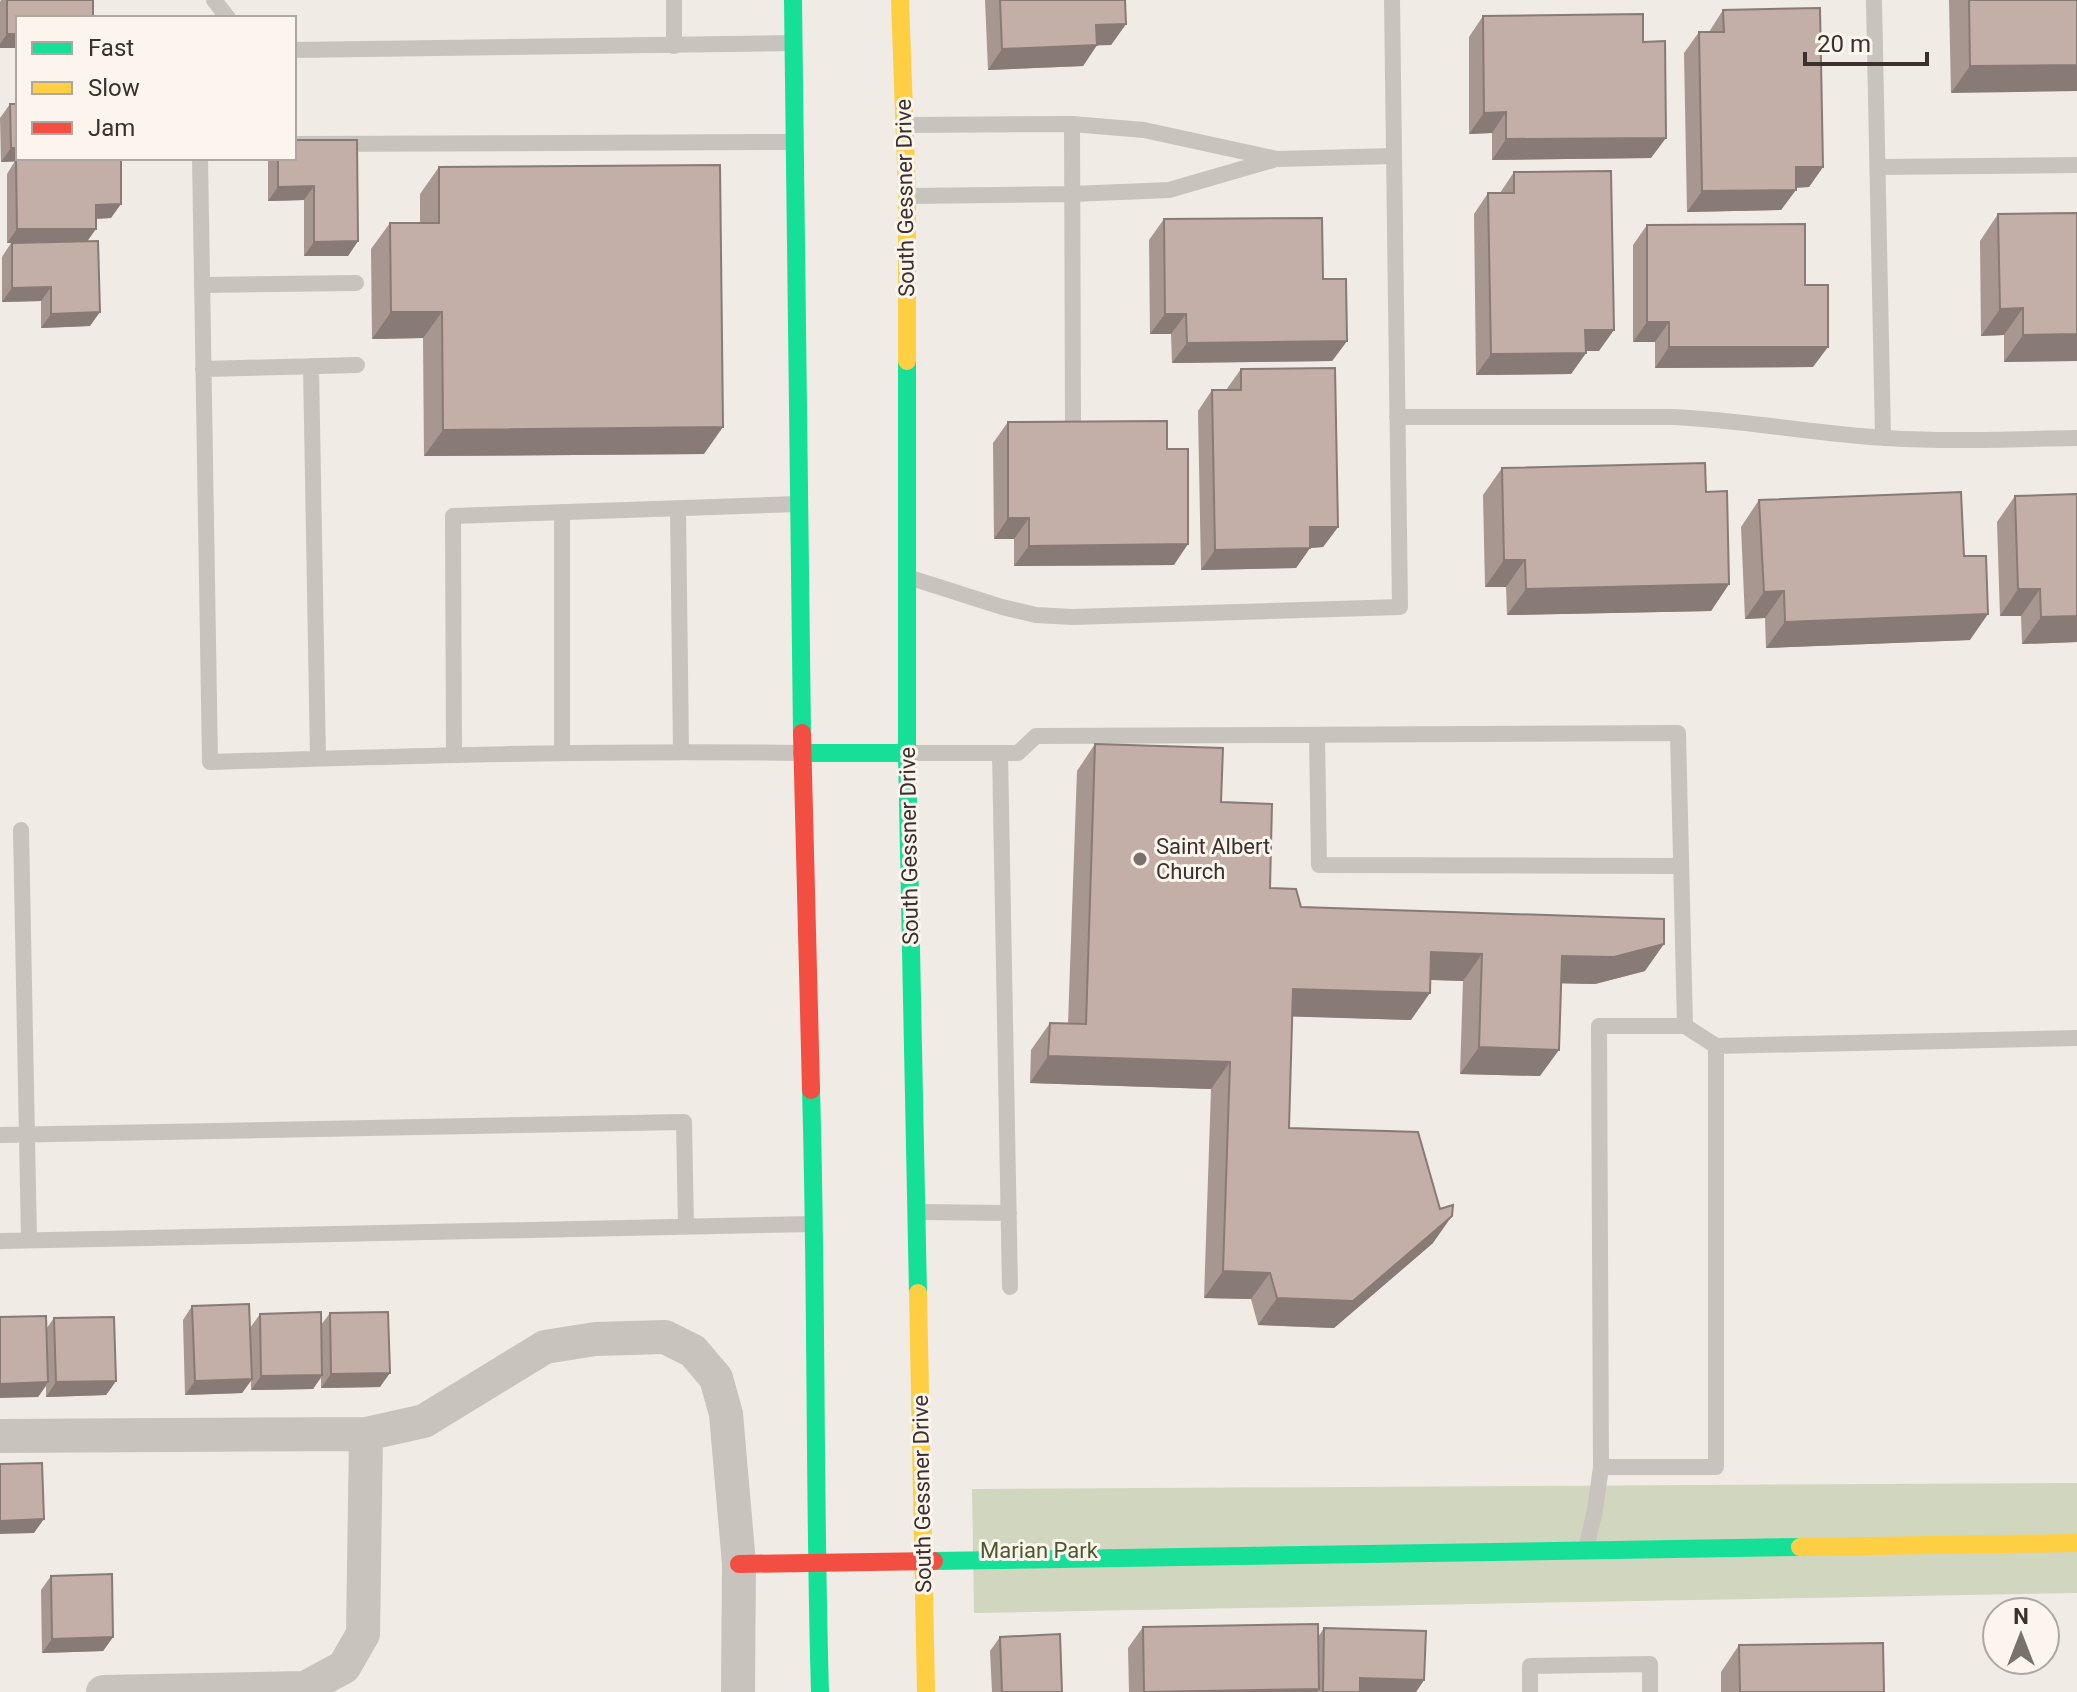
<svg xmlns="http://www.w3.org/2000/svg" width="2077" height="1692" font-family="Roboto,sans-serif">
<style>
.green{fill:#d1d6bf}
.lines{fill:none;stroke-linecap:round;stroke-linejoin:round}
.lane{stroke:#c9c3be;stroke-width:16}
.street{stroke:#c9c3be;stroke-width:34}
.fast{stroke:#16e098;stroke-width:18}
.slow{stroke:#ffcf43;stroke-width:18}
.jam{stroke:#f24e42;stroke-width:18}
.wall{fill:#a89690}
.shaded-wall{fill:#887a75}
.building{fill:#c3afa7;stroke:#887a75;stroke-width:2}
.poi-dot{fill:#7a716c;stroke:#fbf5ee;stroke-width:3}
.labels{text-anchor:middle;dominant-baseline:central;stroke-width:6;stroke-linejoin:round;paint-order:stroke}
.street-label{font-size:22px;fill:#3b302b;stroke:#fbf5ee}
.poi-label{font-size:22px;fill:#3b302b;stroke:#fbf5ee;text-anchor:start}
.park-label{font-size:22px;fill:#4a5a2e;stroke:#fbf5ee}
</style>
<rect width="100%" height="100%" fill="#f0ebe5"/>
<path class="green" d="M 2077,1483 L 2077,1593 L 974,1613 L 972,1489 Z"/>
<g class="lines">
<path class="lane" d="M 214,0 L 228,18
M 674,0 L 674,46
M 1874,0 L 1883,438
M 294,50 L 792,43
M 1072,124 L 1073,422
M 906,125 L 1072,124 L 1144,130 L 1277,159 L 1394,156
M 294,144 L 793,142
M 200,158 L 210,762 C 406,756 603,750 800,753
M 1878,167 L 2077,165
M 908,196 L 1072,194 L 1169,190 L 1273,160
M 202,285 L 356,283
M 311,366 L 318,758
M 203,369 L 357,365
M 1397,417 L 1673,417 C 1745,420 1815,434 1887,438 C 1950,442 2014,439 2077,438
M 678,509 L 681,751
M 562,512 L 562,752
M 911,578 L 1002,607 L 1036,615 L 1072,617 L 1400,607 L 1392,0
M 1317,735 L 1319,865 L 1681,866
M 910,753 L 1018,753 L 1036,736 L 1678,733 L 1685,1026
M 1000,753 L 1010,1287
M 454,755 L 453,516 L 797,504
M 21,830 L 29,1240
M 0,1135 L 684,1122 L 686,1227
M 918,1212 L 1009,1213
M 0,1241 L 814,1224
M 1601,1467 L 1716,1467 L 1716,1046
M 1586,1549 L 1595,1510 L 1601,1467 L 1599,1026 L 1685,1026 L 1716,1046 L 2077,1038
M 1530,1692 L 1530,1666 L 1650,1664 L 1650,1692"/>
<path class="street" d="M 0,1436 L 366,1434 L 424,1421 L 545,1347 L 595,1339 L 665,1337 L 693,1351 L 716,1378 L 726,1414 L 739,1564 L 738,1692
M 103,1692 L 305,1688 L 344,1667 L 363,1634 L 366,1434"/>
<path class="fast" d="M 793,0 L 802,733
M 907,361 L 907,753 L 918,1293
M 802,753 L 907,753
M 811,1090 C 817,1291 814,1491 820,1692
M 934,1561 L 1800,1547"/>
<path class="slow" d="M 900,0 L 907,196 L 907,361
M 918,1293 L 926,1692
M 1800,1547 L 2077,1543"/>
<path class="jam" d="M 802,733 L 811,1090
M 739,1564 L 934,1561"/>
</g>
<path class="wall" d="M 1,0 L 93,0 L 0,48 L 0,2 Z
M 985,0 L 1125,0 L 1126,24 L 1111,45 L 1097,45 L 1083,66 L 988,70 Z
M 1949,0 L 2077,0 L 1951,93 Z
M 1723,10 L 1823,167 L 1809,187 L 1796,188 L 1781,210 L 1687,212 L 1684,53 L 1699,32 L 1709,32 Z
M 1483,16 L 1643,42 L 1651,158 L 1492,160 L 1492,133 L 1469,134 L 1469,37 Z
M 10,104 L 18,158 L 93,158 L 92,159 L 111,218 L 96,219 L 87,242 L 90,326 L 41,328 L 41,301 L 2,302 L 2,257 L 11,243 L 7,243 L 7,174 L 15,161 L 1,162 L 0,118 Z
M 268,158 L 294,158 L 358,241 L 348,256 L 304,256 L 304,200 L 268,201 Z
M 439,167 L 704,454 L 424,456 L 423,338 L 372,339 L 371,249 L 390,223 L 420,223 L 420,194 Z
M 1514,172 L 1599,351 L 1586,351 L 1586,353 L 1571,374 L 1476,375 L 1474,214 L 1488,193 L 1500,193 Z
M 1998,214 L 2077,361 L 2004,362 L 2004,335 L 1981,336 L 1980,241 Z
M 1164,219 L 1323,279 L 1347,341 L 1332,361 L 1172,363 L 1171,334 L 1150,334 L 1149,240 Z
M 1647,225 L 1805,285 L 1813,367 L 1655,368 L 1655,342 L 1633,342 L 1633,245 Z
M 1241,369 L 1338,527 L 1323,547 L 1310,548 L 1296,568 L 1201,570 L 1198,411 L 1212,390 L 1226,390 Z
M 1008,422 L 1167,449 L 1174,565 L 1014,566 L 1014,539 L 994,539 L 993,443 Z
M 1502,468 L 1706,492 L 1729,584 L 1711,611 L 1507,615 L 1506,587 L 1485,587 L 1483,495 Z
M 2077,494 L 2077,642 L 2022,644 L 2021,616 L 2000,616 L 1997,522 L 2015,496 Z
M 1759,500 L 1964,556 L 1970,640 L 1766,648 L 1765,618 L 1745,619 L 1741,527 Z
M 1095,744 L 1221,802 L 1270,888 L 1301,907 L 1645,971 L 1595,984 L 1561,983 L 1540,1076 L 1460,1074 L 1463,981 L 1430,980 L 1411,1020 L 1292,1016 L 1289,1128 L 1433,1243 L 1334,1328 L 1258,1325 L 1251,1299 L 1204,1298 L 1211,1089 L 1030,1083 L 1031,1050 L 1050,1023 L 1068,1024 L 1077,771 Z
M 192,1306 L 250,1328 L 260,1314 L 321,1325 L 330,1313 L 380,1387 L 321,1388 L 321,1378 L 313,1389 L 251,1390 L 251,1381 L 242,1393 L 185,1395 L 183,1320 Z
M 54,1318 L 116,1381 L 106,1395 L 46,1397 L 46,1386 L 38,1397 L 46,1329 Z
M 51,1576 L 113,1637 L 103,1651 L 42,1653 L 41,1590 Z
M 1143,1627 L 1318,1637 L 1324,1628 L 1424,1680 L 1416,1692 L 1129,1692 L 1128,1648 Z
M 1000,1637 L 1062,1692 L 992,1692 L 990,1651 Z
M 1739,1645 L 1884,1692 L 1721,1692 L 1721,1672 Z"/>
<path class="shaded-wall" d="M 1126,24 L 1111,45 L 1081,46 L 1096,25 Z
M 7,34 L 18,34 L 18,48 L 0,48 L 0,44 Z
M 1097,45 L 1083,66 L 988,70 L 1002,49 Z
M 2077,65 L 2077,91 L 1951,93 L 1970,66 Z
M 1506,112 L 1492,133 L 1469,134 L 1484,113 Z
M 1666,138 L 1651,158 L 1492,160 L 1506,139 Z
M 11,148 L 18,148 L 18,158 L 93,158 L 92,159 L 1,162 Z
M 1796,167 L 1823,167 L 1809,187 L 1781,188 Z
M 314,186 L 304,200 L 268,201 L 278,187 Z
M 1796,190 L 1781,210 L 1687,212 L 1702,191 Z
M 121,204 L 111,218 L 86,219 L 96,205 Z
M 17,229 L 96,229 L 86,243 L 7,243 Z
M 358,241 L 348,256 L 304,256 L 314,242 Z
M 51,287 L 41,301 L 2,302 L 12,288 Z
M 2023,308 L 2004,335 L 1981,336 L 2000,309 Z
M 100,312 L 90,326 L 41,328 L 51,314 Z
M 391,312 L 442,312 L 423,338 L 372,339 Z
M 1165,314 L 1186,314 L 1171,334 L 1150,334 Z
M 1647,322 L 1669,322 L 1655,342 L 1633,342 Z
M 1585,330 L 1614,330 L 1599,351 L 1570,351 Z
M 2077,334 L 2077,361 L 2004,362 L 2023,335 Z
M 1347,341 L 1332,361 L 1172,363 L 1187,343 Z
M 1669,347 L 1828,347 L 1813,367 L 1655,368 Z
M 1586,353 L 1571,374 L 1476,375 L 1491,354 Z
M 723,427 L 704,454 L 424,456 L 443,430 Z
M 1008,518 L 1029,518 L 1014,539 L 994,539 Z
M 1310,527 L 1338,527 L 1323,547 L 1310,548 L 1296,568 L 1201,570 L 1215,550 Z
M 1188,544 L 1174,565 L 1014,566 L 1029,546 Z
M 1504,560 L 1525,560 L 1506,587 L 1485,587 Z
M 1729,584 L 1711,611 L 1507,615 L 1526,589 Z
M 2018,589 L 2040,589 L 2021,616 L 2000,616 Z
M 1784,591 L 1765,618 L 1745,619 L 1764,592 Z
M 1988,614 L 1970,640 L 1766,648 L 1785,622 Z
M 2077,616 L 2077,642 L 2022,644 L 2041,617 Z
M 1664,944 L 1645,971 L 1595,984 L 1543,983 L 1562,956 Z
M 1431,952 L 1482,954 L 1463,981 L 1412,979 Z
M 1293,989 L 1430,993 L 1411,1020 L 1274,1016 Z
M 1479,1047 L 1559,1050 L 1540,1076 L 1460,1074 Z
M 1048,1056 L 1230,1062 L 1211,1089 L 1030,1083 Z
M 1452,1216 L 1433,1243 L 1334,1328 L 1258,1325 L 1277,1298 Z
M 1223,1271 L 1270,1273 L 1251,1299 L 1204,1298 Z
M 390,1373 L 380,1387 L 321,1388 L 331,1374 Z
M 322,1375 L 313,1389 L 251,1390 L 261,1376 Z
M 252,1379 L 242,1393 L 185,1395 L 195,1381 Z
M 116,1381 L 106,1395 L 46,1397 L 56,1382 Z
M 48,1382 L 38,1397 L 0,1398 L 0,1384 Z
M 44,1519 L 34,1533 L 0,1534 L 0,1521 Z
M 113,1637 L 103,1651 L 42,1653 L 52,1639 Z
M 1360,1678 L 1424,1680 L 1416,1692 L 1351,1692 Z
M 1319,1689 L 1317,1692 L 1144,1692 Z"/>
<path class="building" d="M 7,0 L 93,0 L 93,18 L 18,18 L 18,34 L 7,34 Z
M 1000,0 L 1125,0 L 1126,24 L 1096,25 L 1097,45 L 1002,49 Z
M 1969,0 L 2077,0 L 2077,65 L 1970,66 Z
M 1820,8 L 1823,167 L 1796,167 L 1796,190 L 1702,191 L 1699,32 L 1724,32 L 1723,10 Z
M 1643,14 L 1643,42 L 1665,41 L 1666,138 L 1506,139 L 1506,112 L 1484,113 L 1483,16 Z
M 10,104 L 18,104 L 18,148 L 11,148 Z
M 294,140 L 357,140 L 358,241 L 314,242 L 314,186 L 278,187 L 278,158 L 294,158 Z
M 121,159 L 121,204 L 96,205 L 96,229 L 17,229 L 16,160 Z
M 720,165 L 723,427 L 443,430 L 442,312 L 391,312 L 390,223 L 439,223 L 439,167 Z
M 1611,171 L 1614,330 L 1585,330 L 1586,353 L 1491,354 L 1488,193 L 1514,193 L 1514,172 Z
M 2077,213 L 2077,334 L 2023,335 L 2023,308 L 2000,309 L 1998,214 Z
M 1322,218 L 1323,279 L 1346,279 L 1347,341 L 1187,343 L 1186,314 L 1165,314 L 1164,219 Z
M 1805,224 L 1805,285 L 1828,285 L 1828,347 L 1669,347 L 1669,322 L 1647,322 L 1647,225 Z
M 98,241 L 100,312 L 51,314 L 51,287 L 12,288 L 12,243 Z
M 1335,368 L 1338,527 L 1310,527 L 1310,548 L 1215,550 L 1212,390 L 1241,390 L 1241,369 Z
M 1167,421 L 1167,449 L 1188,449 L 1188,544 L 1029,546 L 1029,518 L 1008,518 L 1008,422 Z
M 1705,463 L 1706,492 L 1727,491 L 1729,584 L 1526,589 L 1525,560 L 1504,560 L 1502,468 Z
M 1961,492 L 1964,556 L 1986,556 L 1988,614 L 1785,622 L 1784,591 L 1764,592 L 1759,500 Z
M 2077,494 L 2077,616 L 2041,617 L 2040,589 L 2018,589 L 2015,496 Z
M 1095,744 L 1223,748 L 1221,802 L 1272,804 L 1270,888 L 1296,889 L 1301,907 L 1664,919 L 1664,944 L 1614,957 L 1562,956 L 1559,1050 L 1479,1047 L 1482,954 L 1431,952 L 1430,993 L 1293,989 L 1289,1128 L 1418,1132 L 1440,1209 L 1453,1205 L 1452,1216 L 1353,1301 L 1277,1298 L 1270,1273 L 1223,1271 L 1230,1062 L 1048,1056 L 1050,1023 L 1086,1024 Z
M 249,1304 L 252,1379 L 195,1381 L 192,1306 Z
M 321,1312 L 322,1375 L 261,1376 L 260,1314 Z
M 388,1312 L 390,1373 L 331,1374 L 330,1313 Z
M 46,1316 L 48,1382 L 0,1384 L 0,1317 Z
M 114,1317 L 116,1381 L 56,1382 L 54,1318 Z
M 42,1463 L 44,1519 L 0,1521 L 0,1464 Z
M 112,1574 L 113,1637 L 52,1639 L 51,1576 Z
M 1318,1624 L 1319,1689 L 1144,1692 L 1143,1627 Z
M 1324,1628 L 1426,1631 L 1424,1680 L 1360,1678 L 1360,1692 L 1323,1692 Z
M 1060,1634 L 1062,1692 L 1002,1692 L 1000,1637 Z
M 1883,1643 L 1884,1692 L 1740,1692 L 1739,1645 Z"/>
<circle class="poi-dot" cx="1140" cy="859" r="8"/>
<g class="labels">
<g class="street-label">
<text transform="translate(905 198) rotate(-91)">South Gessner Drive</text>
<text transform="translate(909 846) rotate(-91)">South Gessner Drive</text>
<text transform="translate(922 1494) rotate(-91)">South Gessner Drive</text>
</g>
<g class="poi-label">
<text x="1156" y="846">Saint Albert<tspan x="1156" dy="25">Church</tspan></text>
</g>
<g class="park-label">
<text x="1039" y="1550">Marian Park</text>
</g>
</g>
<rect x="16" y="16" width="280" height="144" fill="#fbf5ee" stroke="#aea6a0" stroke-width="2"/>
<rect x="32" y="42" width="40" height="12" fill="#16e098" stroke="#aea6a0" stroke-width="2"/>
<text x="88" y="56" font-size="24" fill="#3b302b">Fast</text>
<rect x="32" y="82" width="40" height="12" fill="#ffcf43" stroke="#aea6a0" stroke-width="2"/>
<text x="88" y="96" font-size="24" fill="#3b302b">Slow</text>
<rect x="32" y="122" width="40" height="12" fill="#f24e42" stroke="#aea6a0" stroke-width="2"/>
<text x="88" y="136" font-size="24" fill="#3b302b">Jam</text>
<g transform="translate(2021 1636)"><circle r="38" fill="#fbf5ee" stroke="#aea6a0" stroke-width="2"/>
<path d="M0-6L14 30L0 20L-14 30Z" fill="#7a716c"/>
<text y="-12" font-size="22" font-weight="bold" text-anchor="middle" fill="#3b302b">N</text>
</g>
<path d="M1805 52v12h122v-12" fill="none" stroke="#3b302b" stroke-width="4"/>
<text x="1817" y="52" font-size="24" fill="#3b302b" stroke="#fbf5ee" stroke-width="6" paint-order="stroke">20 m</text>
</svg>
